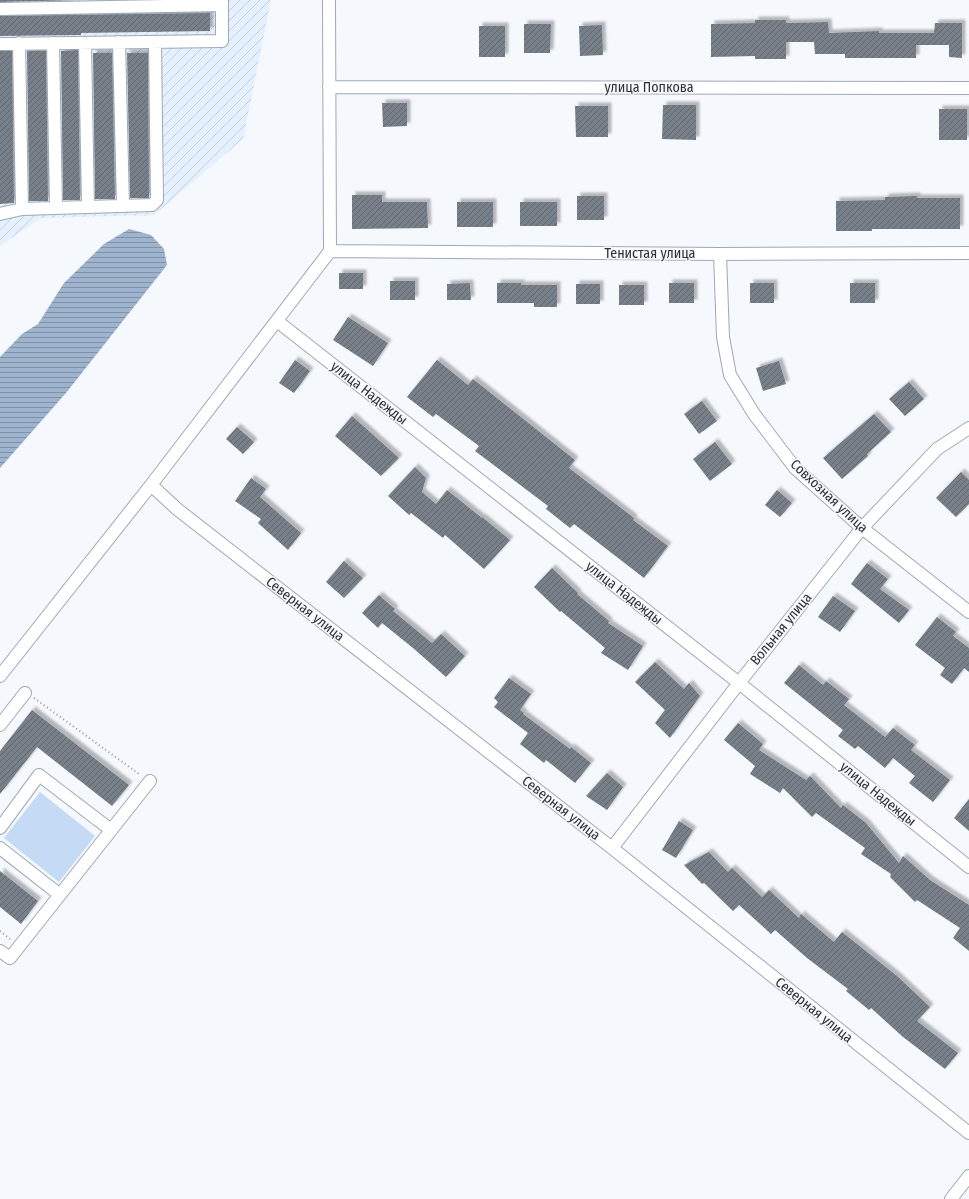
<svg xmlns="http://www.w3.org/2000/svg" width="969" height="1199" font-family="'Fira Sans Condensed',sans-serif">
<style>
.industrial{fill:url(#industrial-furrows)}
.park{fill:#c4daf5}
.water{fill:url(#water-rules)}
.building{fill:url(#building-hatch);filter:url(#shadow)}
.lines{fill:none;stroke-linecap:round;stroke-linejoin:round}
.minor-casing{stroke:#9fa8b2;stroke-width:14}
.path{stroke:#909398;stroke-width:2;stroke-dasharray:1 3;stroke-linecap:butt}
.minor{stroke:#fff;stroke-width:12}
.labels{text-anchor:middle;dominant-baseline:central;stroke-width:3;stroke-linejoin:round;paint-order:stroke}
.street-label{font-size:14px;fill:#2d3035;stroke:#f5f8fd}
</style>
<defs>
<pattern id="industrial-furrows" width="10" height="10" patternUnits="userSpaceOnUse"><rect width="10" height="10" fill="#e5f0fe"/><path d="M-1 1l2-2M0 10L10 0M9 11l2-2" fill="none" stroke="#c5ceda"/></pattern>
<pattern id="water-rules" width="6" height="5" patternUnits="userSpaceOnUse"><rect width="6" height="5" fill="#9eb3cd"/><path d="M0 2.5h6" fill="none" stroke="#8192a7"/></pattern>
<pattern id="building-hatch" width="6" height="6" patternUnits="userSpaceOnUse"><rect width="6" height="6" fill="#777f89"/><path d="M-1 1l2-2M0 6l6-6M5 7l2-2" fill="none" stroke="#626871"/></pattern>
<filter id="shadow"><feDropShadow dx="3.5" dy="-3.5" stdDeviation="1" flood-color="#0004"/></filter>
</defs>
<rect width="100%" height="100%" fill="#f5f8fd"/>
<path class="industrial" d="M 0,0 L 271,0 L 243,139 L 154,215 L 41,218 L 0,246 Z"/>
<path class="park" d="M 40,792 L 95,836 L 59,882 L 4,838 Z"/>
<path class="water" d="M 129,229 L 151,235 L 164,249 L 167,265 L 66,393 L 0,468 L 0,357 L 22,334 L 38,324 L 64,283 L 104,244 Z"/>
<path class="building" d="M 0,0 L 83,0 L 0,2 Z
M 210,13 L 210,31 L 81,33 L 81,35 L 0,36 L 0,16 Z
M 755,20 L 786,20 L 786,23 L 828,22 L 829,33 L 879,31 L 879,33 L 934,33 L 935,23 L 962,23 L 962,58 L 949,57 L 949,45 L 916,45 L 916,58 L 845,58 L 845,54 L 815,54 L 814,42 L 786,42 L 786,59 L 755,59 L 755,56 L 711,57 L 711,24 L 755,23 Z
M 524,24 L 551,24 L 550,53 L 524,53 Z
M 602,25 L 603,55 L 580,56 L 579,26 Z
M 479,26 L 505,26 L 505,57 L 479,57 Z
M 78,50 L 80,200 L 63,200 L 61,51 Z
M 0,51 L 12,51 L 14,203 L 13,203 L 0,204 Z
M 27,51 L 46,51 L 48,201 L 29,201 Z
M 93,53 L 112,53 L 115,199 L 95,199 Z
M 127,53 L 148,53 L 149,198 L 130,198 Z
M 382,103 L 407,103 L 407,126 L 383,127 Z
M 663,105 L 696,105 L 696,140 L 662,139 Z
M 575,106 L 608,106 L 608,137 L 576,137 Z
M 939,109 L 967,109 L 967,140 L 939,140 Z
M 352,195 L 382,195 L 382,202 L 427,202 L 428,228 L 352,229 Z
M 577,196 L 604,196 L 604,220 L 577,220 Z
M 917,196 L 917,198 L 960,198 L 960,229 L 872,229 L 872,231 L 836,231 L 836,201 L 885,200 L 885,197 Z
M 457,202 L 493,202 L 493,227 L 457,227 Z
M 520,202 L 557,202 L 557,226 L 520,226 Z
M 339,273 L 363,273 L 363,289 L 339,289 Z
M 390,281 L 415,281 L 415,300 L 390,300 Z
M 470,283 L 471,300 L 447,300 L 447,284 Z
M 497,283 L 521,283 L 521,285 L 557,285 L 557,307 L 534,307 L 534,303 L 497,303 Z
M 669,283 L 694,283 L 694,303 L 669,303 Z
M 750,283 L 774,283 L 774,303 L 750,303 Z
M 850,283 L 875,283 L 875,303 L 850,303 Z
M 576,284 L 600,284 L 600,304 L 576,304 Z
M 619,285 L 644,285 L 644,305 L 619,305 Z
M 348,317 L 388,343 L 373,366 L 333,340 Z
M 295,360 L 310,371 L 294,393 L 279,383 Z
M 437,360 L 468,385 L 473,379 L 575,460 L 569,468 L 634,518 L 633,520 L 668,546 L 644,578 L 574,524 L 570,528 L 546,509 L 548,506 L 475,451 L 479,446 L 436,414 L 433,417 L 407,397 Z
M 779,361 L 786,384 L 763,391 L 756,368 Z
M 909,382 L 924,399 L 905,416 L 889,399 Z
M 702,401 L 717,421 L 699,434 L 684,414 Z
M 874,414 L 891,432 L 867,454 L 868,456 L 842,479 L 823,458 Z
M 352,416 L 399,458 L 381,476 L 335,436 Z
M 237,427 L 254,442 L 243,454 L 226,439 Z
M 715,442 L 732,464 L 710,481 L 693,459 Z
M 415,467 L 426,478 L 422,492 L 436,504 L 447,490 L 482,518 L 482,517 L 510,540 L 484,569 L 445,535 L 443,538 L 411,513 L 409,515 L 388,496 Z
M 961,472 L 969,480 L 969,504 L 956,517 L 936,498 Z
M 251,478 L 266,489 L 260,497 L 301,533 L 288,550 L 258,523 L 261,519 L 235,501 Z
M 777,490 L 792,503 L 780,517 L 765,505 Z
M 344,561 L 363,578 L 344,598 L 326,582 Z
M 867,563 L 888,579 L 880,589 L 909,610 L 899,623 L 851,584 Z
M 552,568 L 578,593 L 577,594 L 609,621 L 608,623 L 643,646 L 628,670 L 601,653 L 605,648 L 561,611 L 560,612 L 534,587 Z
M 379,595 L 395,609 L 393,611 L 432,643 L 441,634 L 465,656 L 446,677 L 413,648 L 382,623 L 378,628 L 362,613 Z
M 833,596 L 855,611 L 840,632 L 818,617 Z
M 937,617 L 956,632 L 953,636 L 969,648 L 969,672 L 964,668 L 952,684 L 940,675 L 945,668 L 915,645 Z
M 655,662 L 684,689 L 689,683 L 700,696 L 670,738 L 655,723 L 665,710 L 635,682 Z
M 799,665 L 823,685 L 826,681 L 849,699 L 844,705 L 885,737 L 893,728 L 915,745 L 911,750 L 950,780 L 933,802 L 909,783 L 915,776 L 893,758 L 885,768 L 858,746 L 855,749 L 838,736 L 843,730 L 784,683 Z
M 509,678 L 531,694 L 520,710 L 524,713 L 523,714 L 570,749 L 571,747 L 591,763 L 575,783 L 546,760 L 544,763 L 520,744 L 528,733 L 494,707 L 498,702 L 494,698 Z
M 32,710 L 129,785 L 112,806 L 37,747 L 0,794 L 0,751 Z
M 738,723 L 763,744 L 759,750 L 806,780 L 810,776 L 841,808 L 843,805 L 866,823 L 899,863 L 903,856 L 930,880 L 969,905 L 969,951 L 953,938 L 960,928 L 917,900 L 915,902 L 890,877 L 891,874 L 861,854 L 865,848 L 816,813 L 812,817 L 783,788 L 780,793 L 750,774 L 755,766 L 724,740 Z
M 607,773 L 623,787 L 607,810 L 586,796 Z
M 969,799 L 969,831 L 954,818 Z
M 679,821 L 693,830 L 676,858 L 662,850 Z
M 709,852 L 728,872 L 732,868 L 762,897 L 769,890 L 799,918 L 801,914 L 834,942 L 842,932 L 897,976 L 930,1007 L 917,1021 L 958,1053 L 945,1069 L 903,1037 L 871,1008 L 869,1010 L 846,991 L 848,989 L 807,958 L 775,930 L 771,934 L 739,905 L 733,911 L 704,883 L 702,884 L 684,865 Z
M 0,871 L 38,901 L 21,924 L 0,907 Z"/>
<g class="lines">
<g class="minor-casing">
<path id="minor" d="M 0,9 L 222,5
M 119,42 L 123,205
M 19,43 L 22,209
M 53,43 L 56,207
M 85,43 L 88,207
M 0,44 L 222,41 L 222,0
M 329,87 L 969,88
M 0,214 L 22,209 L 152,205 L 157,200 L 155,42
M 330,251 L 720,254 L 969,253
M 720,254 L 723,337 L 730,375 L 754,414 L 795,468 L 862,528 L 969,612
M 277,321 L 739,683 L 969,867
M 151,485 L 177,509 L 612,848 L 969,1133
M 0,676 L 151,485 L 330,251 L 329,0
M 0,725 L 25,693
M 0,828 L 39,775 L 111,830
M 0,848 L 60,895
M 612,848 L 739,683 L 862,528 L 937,449 L 969,428
M 0,951 L 10,958 L 150,781
M 951,1199 L 969,1176"/>
</g>
<path class="path" d="M 34,698 L 139,774
M 0,931 L 10,939"/>
<use href="#minor" class="minor"/>
</g>
<g class="labels">
<g class="street-label">
<text x="649" y="87">улица Попкова</text>
<text x="650" y="253">Тенистая улица</text>
<text transform="translate(369 393) rotate(38)">улица Надежды</text>
<text transform="translate(829 496) rotate(43)">Совхозная улица</text>
<text transform="translate(624 593) rotate(38)">улица Надежды</text>
<text transform="translate(305 609) rotate(38)">Северная улица</text>
<text transform="translate(781 629) rotate(-51)">Вольная улица</text>
<text transform="translate(878 794) rotate(39)">улица Надежды</text>
<text transform="translate(561 808) rotate(38)">Северная улица</text>
<text transform="translate(814 1010) rotate(39)">Северная улица</text>
</g>
</g>
</svg>
